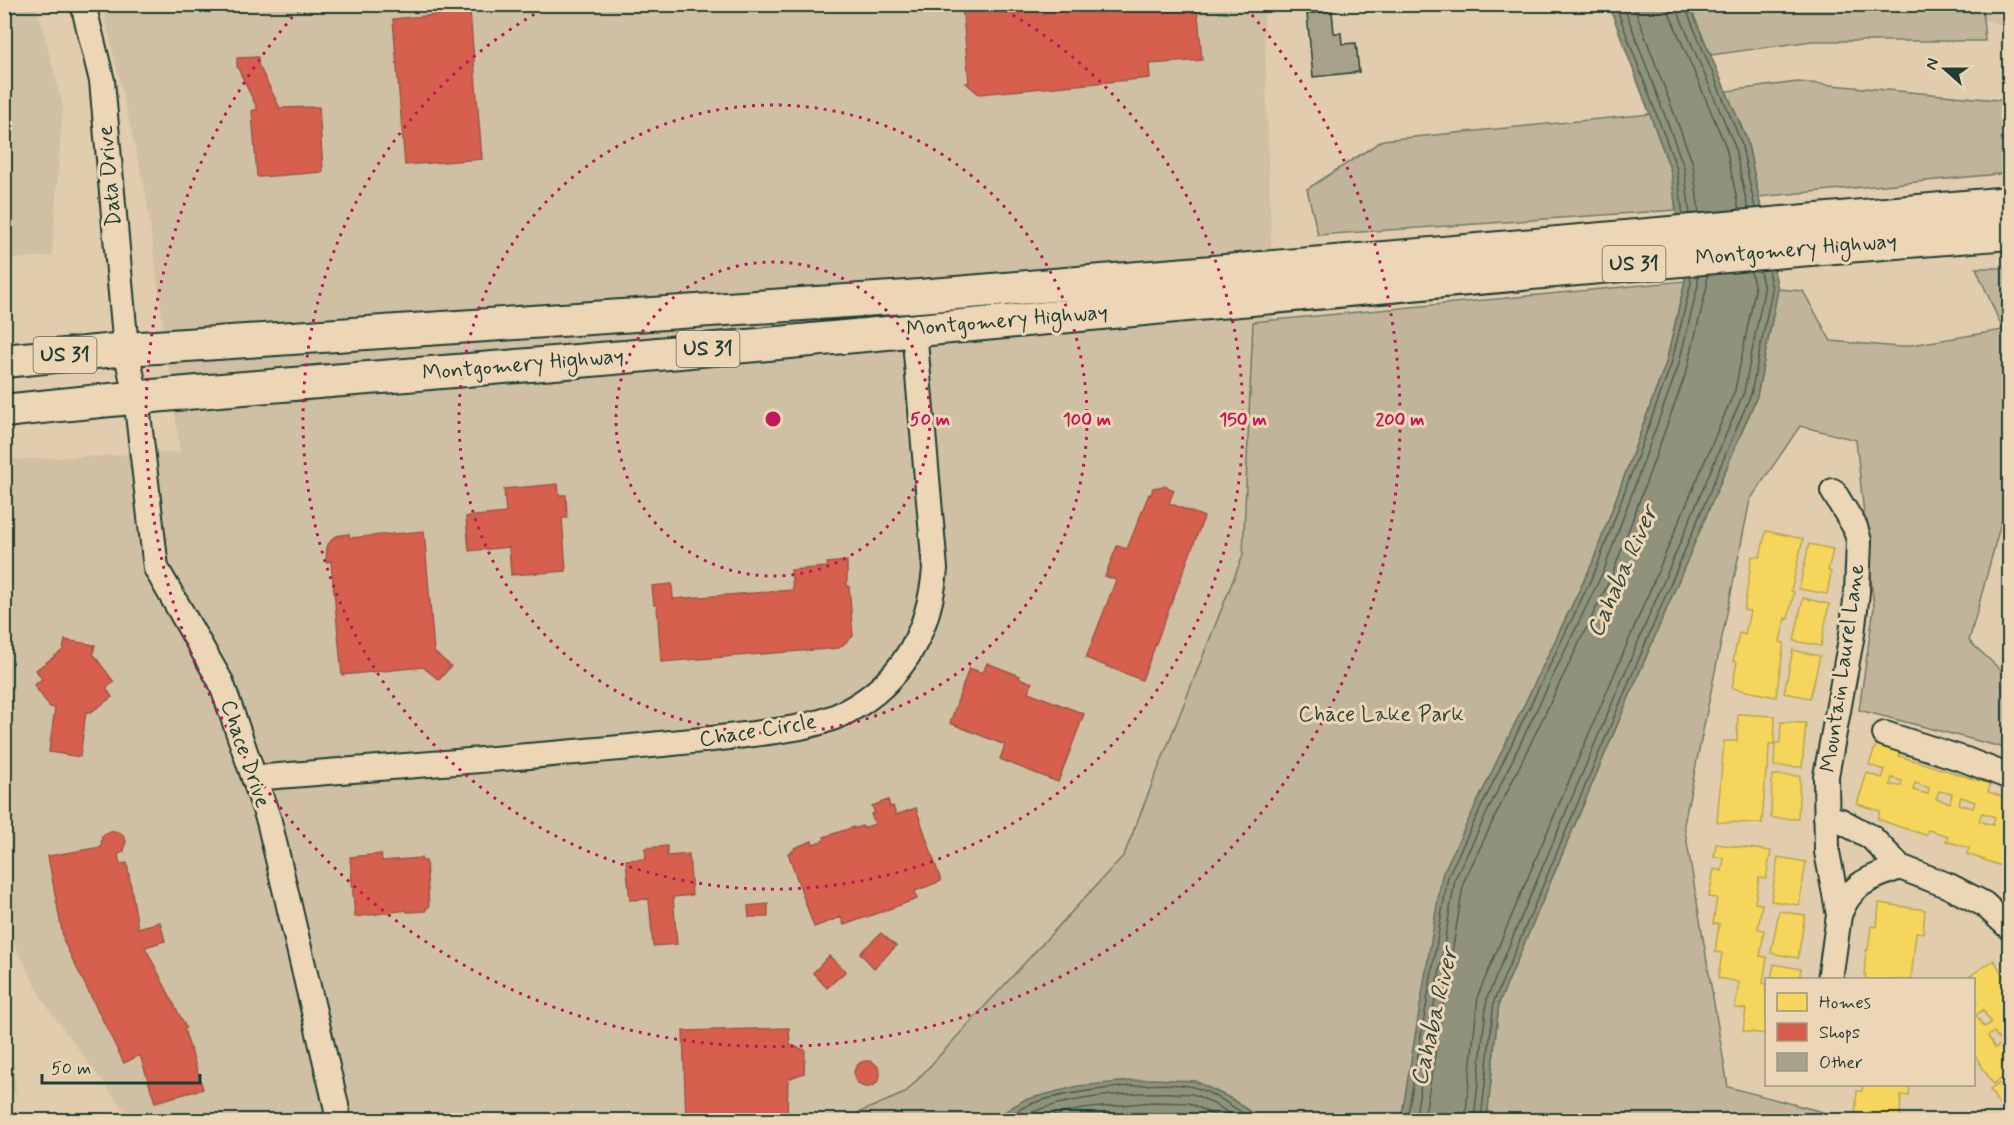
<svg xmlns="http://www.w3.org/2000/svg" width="2014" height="1125" font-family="Mynerve,sans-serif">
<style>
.built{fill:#d0c0a3}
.green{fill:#c0b59a;stroke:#707967;stroke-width:1.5}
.water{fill:#91927c;stroke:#63705f;stroke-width:1.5}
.homes{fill:#f6d55c;stroke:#b6a750;stroke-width:1.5;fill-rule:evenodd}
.shops{fill:#d6604d;stroke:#9f5646;stroke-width:1.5}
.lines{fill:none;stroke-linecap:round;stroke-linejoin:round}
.shore{stroke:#4d5f51;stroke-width:1.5}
.building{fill:#a8a28a;stroke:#1f3d34;stroke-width:1.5}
.minor-casing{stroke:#1f3d34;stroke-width:28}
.major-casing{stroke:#1f3d34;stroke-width:36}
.minor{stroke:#edd6b6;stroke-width:24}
.major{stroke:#edd6b6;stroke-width:32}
.ring{fill:none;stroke:#c2185b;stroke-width:3;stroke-dasharray:3 6}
.labels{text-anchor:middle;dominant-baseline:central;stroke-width:6;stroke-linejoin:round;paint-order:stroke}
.shield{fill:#edd6b6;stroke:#5d6b5b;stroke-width:1.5}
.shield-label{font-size:21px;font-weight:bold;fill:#1f3d34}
.street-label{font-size:22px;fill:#1f3d34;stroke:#edd6b6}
.park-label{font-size:22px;fill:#2f493e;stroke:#edd6b6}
.water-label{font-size:24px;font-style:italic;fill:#304a3f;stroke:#edd6b6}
.centre{fill:#c2185b;stroke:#edd6b6;stroke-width:3}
.ring-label{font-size:18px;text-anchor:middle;font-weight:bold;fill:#c2185b;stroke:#edd6b6;stroke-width:6;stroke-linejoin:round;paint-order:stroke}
</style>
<rect width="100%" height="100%" fill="#e1cdae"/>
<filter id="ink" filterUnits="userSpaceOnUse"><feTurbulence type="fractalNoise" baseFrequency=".0167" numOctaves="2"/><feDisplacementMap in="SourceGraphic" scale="12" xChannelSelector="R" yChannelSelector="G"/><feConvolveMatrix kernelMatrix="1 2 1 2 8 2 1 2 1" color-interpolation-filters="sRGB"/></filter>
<g filter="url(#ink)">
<path class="built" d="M 5,4 L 37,5 L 63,106 L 52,256 L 5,260 Z
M 102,5 L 1264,5 L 1278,468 L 1124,855 L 905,1093 L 842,1120 L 138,1120 L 122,1108 L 76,1046 L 45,1004 L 13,942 L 4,867 L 4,460 L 180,452 L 146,195 Z
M 1940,5 L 2009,5 L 2009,28 Z
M 5,1016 L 17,1093 L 5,1093 Z"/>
<path class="green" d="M 1689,5 L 1982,5 L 1985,41 L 1812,41 L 1711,55 Z
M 1798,82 L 2009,101 L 2009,173 L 1759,197 L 1747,140 L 1726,91 Z
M 1650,114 L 1671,171 L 1676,210 L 1318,235 L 1307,189 L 1383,140 Z
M 1976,268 L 2009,268 L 2009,493 L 1969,641 L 2002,671 L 2009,662 L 2009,749 L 1859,710 L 1874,607 L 1856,440 L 1800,426 L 1750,500 L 1684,824 L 1728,1087 L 1853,1120 L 841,1120 L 905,1093 L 1124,855 L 1243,555 L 1253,322 L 1685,281 L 1666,363 L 1592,564 L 1559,632 L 1474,987 L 1487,1116 L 1499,1003 L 1757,396 L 1778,289 L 1803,291 L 1831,341 L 1899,347 L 2003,330 Z"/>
<path class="water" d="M 1609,5 L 1689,5 L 1747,140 L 1778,289 L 1757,396 L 1499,1003 L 1487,1120 L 1401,1120 L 1442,875 L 1592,564 L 1666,363 L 1685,281 L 1671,171 Z
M 1152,1079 L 1195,1081 L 1232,1099 L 1262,1120 L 991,1120 L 1024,1100 L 1078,1086 Z"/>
<path class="homes" d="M 1766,531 L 1803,539 L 1791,591 L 1794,592 L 1788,619 L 1785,618 L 1780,642 L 1784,643 L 1776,697 L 1732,688 L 1737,662 L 1733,661 L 1739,633 L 1745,635 L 1750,611 L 1744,610 L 1752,556 L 1760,557 Z
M 1809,544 L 1833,549 L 1828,571 L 1831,572 L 1827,594 L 1799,589 Z
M 1803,598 L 1829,604 L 1821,646 L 1794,641 Z
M 1793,650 L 1820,656 L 1810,698 L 1784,693 Z
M 1738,714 L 1775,716 L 1774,744 L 1769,744 L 1768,770 L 1766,770 L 1762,823 L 1717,822 L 1724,741 L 1737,741 Z
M 1781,722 L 1806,723 L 1802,767 L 1774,766 L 1775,743 L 1780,743 Z
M 1876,745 L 1900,752 L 1899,756 L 1990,784 L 1988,792 L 2010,799 L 2010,821 L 2004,820 L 2001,828 L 2010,830 L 2010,869 L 1967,854 L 1969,848 L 1946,841 L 1948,836 L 1928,830 L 1926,835 L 1900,827 L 1878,819 L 1880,811 L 1857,804 L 1867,773 L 1882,778 L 1885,770 L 1869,765 ZM 1892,778 L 1902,781 L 1901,786 L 1890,785 ZM 1915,783 L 1929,788 L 1928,794 L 1913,790 ZM 1939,791 L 1952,794 L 1950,803 L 1936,799 ZM 1961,797 L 1975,802 L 1973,808 L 1959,804 ZM 1982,813 L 1995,817 L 1993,825 L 1979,821 Z
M 1772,775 L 1800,776 L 1798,819 L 1771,818 Z
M 1716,844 L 1771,851 L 1766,879 L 1759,878 L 1755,903 L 1762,904 L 1758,929 L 1764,930 L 1760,956 L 1767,957 L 1763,983 L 1766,984 L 1766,1034 L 1743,1031 L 1746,1009 L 1735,1008 L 1739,982 L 1718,978 L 1722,953 L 1715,952 L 1719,924 L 1713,924 L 1717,898 L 1709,897 L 1714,869 L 1722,871 L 1724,858 L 1714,857 Z
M 1778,857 L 1806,862 L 1799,905 L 1771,901 Z
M 1879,903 L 1925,910 L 1923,933 L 1916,932 L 1911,980 L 1865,980 L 1866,975 L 1864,975 L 1866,950 L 1868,950 L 1871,926 L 1877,927 Z
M 1779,911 L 1805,915 L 1798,958 L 1771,953 Z
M 1994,960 L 2009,985 L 2006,987 L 2010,993 L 2010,1056 L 2007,1053 L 2001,1057 L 2010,1070 L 2010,1076 L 2008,1074 L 1993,1084 L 1974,1054 L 1974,1006 L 1977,1004 L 1974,999 L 1974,980 L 1964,980 ZM 1983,1010 L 1991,1023 L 1984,1027 L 1976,1015 ZM 1994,1032 L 2002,1044 L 1995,1048 L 1988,1036 Z
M 1774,964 L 1801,969 L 1799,980 L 1771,980 Z
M 2008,1078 L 2010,1081 L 2010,1102 L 2001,1108 L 1990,1090 Z
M 1863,1084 L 1910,1084 L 1909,1096 L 1901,1095 L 1900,1119 L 1855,1117 L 1857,1091 L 1862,1091 Z"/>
<path class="shops" d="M 962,4 L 1197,4 L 1202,60 L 1149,64 L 1150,78 L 979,94 L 966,83 L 969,82 Z
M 470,12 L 482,159 L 405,165 L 393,19 Z
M 258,57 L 258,64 L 280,108 L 319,107 L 323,172 L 259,177 L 257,176 L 252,112 L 253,110 L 258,110 L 237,66 L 237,58 Z
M 558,484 L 559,495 L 566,495 L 567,518 L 562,518 L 566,571 L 511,575 L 509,547 L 469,551 L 466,517 L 506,513 L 504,489 Z
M 1164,486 L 1174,490 L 1169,503 L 1204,517 L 1142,680 L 1086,658 L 1116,580 L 1105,576 L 1117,546 L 1127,549 L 1149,494 L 1151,495 L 1153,488 Z
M 424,531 L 434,652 L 451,666 L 439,680 L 423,667 L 342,675 L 331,561 L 326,562 L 327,546 L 334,537 L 341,535 L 349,534 L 350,538 Z
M 847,561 L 847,586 L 849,586 L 853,636 L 839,648 L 661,662 L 657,605 L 654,605 L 652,586 L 672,584 L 673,599 L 793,590 L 791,570 L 828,567 L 827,563 Z
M 65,640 L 95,645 L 93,654 L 114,682 L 106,688 L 112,697 L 91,712 L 86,712 L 80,757 L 49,752 L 55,708 L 50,707 L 34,685 L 42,679 L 36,670 L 63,650 Z
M 987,663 L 1020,676 L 1019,678 L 1032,683 L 1028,692 L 1084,714 L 1058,782 L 1000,759 L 1005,745 L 950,723 L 969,668 L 983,673 Z
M 888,800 L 890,807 L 893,806 L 896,815 L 916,808 L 941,881 L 915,891 L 917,899 L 844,925 L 841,917 L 814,927 L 788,853 L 795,850 L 794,848 L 812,841 L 813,844 L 825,840 L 824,837 L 854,827 L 854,829 L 862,826 L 863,828 L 875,824 L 871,814 L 875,813 L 872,806 Z
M 111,831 L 121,833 L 126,841 L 124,851 L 118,855 L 120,864 L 127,863 L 138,928 L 160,922 L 165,941 L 145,947 L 186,1028 L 184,1029 L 203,1089 L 155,1102 L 140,1055 L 124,1063 L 64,942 L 48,856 L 101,847 L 102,836 Z
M 667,846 L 667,856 L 689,854 L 692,895 L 673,897 L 677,944 L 653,946 L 649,899 L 630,900 L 626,860 L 646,859 L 645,848 Z
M 381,854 L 382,861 L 421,858 L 422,861 L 426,861 L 429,907 L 426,908 L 426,911 L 407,912 L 407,910 L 355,917 L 350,857 Z
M 768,904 L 768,917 L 749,917 L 748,906 Z
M 881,933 L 896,946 L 874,968 L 860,953 Z
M 829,956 L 846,971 L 827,988 L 813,973 Z
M 789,1028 L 790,1045 L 805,1050 L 804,1073 L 788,1079 L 787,1120 L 686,1120 L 683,1031 Z
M854 1074a13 13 0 1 1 26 0a13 13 0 1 1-26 0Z"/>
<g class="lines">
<path class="shore" d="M 1615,4 L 1677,169 L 1683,215
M 1623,4 L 1684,167 L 1690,214
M 1633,4 L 1693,164 L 1699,213
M 1668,4 L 1670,15 L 1726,147 L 1739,210
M 1677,4 L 1678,12 L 1734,144 L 1748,209
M 1684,4 L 1741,142 L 1755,208
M 1003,1120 C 1010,1116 1018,1110 1026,1106 C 1055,1092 1163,1079 1193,1087 C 1213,1092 1236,1109 1253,1120
M 1017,1120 C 1054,1097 1130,1092 1173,1093 C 1179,1094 1186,1093 1192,1094 C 1208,1099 1226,1111 1240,1120
M 1035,1120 L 1082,1109 L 1153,1102 L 1189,1103 L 1224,1120
M 1407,1120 L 1448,876 L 1597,567 L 1671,365 L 1691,283 L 1690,277
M 1415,1120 L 1455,879 L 1604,570 L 1678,367 L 1698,285 L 1698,276
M 1424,1120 L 1464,881 L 1613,573 L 1687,370 L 1707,286 L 1707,275
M 1465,1120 L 1478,995 L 1735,390 L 1755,290 L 1751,271
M 1474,1120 L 1487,998 L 1744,392 L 1764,290 L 1760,271
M 1481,1120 L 1494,1001 L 1751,394 L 1772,290 L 1768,270"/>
</g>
<path class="building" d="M 1332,11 L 1334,33 L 1341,33 L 1342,44 L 1356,43 L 1359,72 L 1313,77 L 1307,14 Z"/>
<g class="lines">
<g class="minor-casing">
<path id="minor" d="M 83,4 L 102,81 L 126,349 L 136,397 L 156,568 L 221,682 L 269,821 L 336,1105 L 338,1120
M 1885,734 L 1966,760 L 2010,777
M 254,778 C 386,767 519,758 651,745 C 683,742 714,739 745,735 C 784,730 824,727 858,705 C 907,674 930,625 935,569 L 914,330
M 1826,817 L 1841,821 L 1871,837 L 1900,867 L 1949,886 L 1984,904 L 2010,928
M 1839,915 C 1851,883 1870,878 1900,867
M 1830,980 L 1839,915 L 1827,852 L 1826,776 L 1852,634 L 1857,592 L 1859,541 L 1855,527 L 1833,491"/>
</g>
<g class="major-casing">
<path id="major" d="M 4,361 L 126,349 L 907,297 L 1409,256 L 2010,203
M 4,411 C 229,386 455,373 680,352 C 1123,312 1566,267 2010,233"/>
</g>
<use href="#minor" class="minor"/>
<use href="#major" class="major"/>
</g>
</g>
<g class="ring">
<circle cx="773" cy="419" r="157"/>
<circle cx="773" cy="419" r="314"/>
<path d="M997 6A470 470 0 1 1 549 6"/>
<path d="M1246 8A627 627 0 1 1 300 8"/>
</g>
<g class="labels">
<g class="shield">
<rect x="1602.5" y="246" width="63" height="36" rx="4.5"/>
<rect x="676.5" y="331" width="63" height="36" rx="4.5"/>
<rect x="33.5" y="337" width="63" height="36" rx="4.5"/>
</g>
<g class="shield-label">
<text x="1634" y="264">US 31</text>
<text x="708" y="349">US 31</text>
<text x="65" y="355">US 31</text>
</g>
<g class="street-label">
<text transform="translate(110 176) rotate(-95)">Data Drive</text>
<text transform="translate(1796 250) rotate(-5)">Montgomery Highway</text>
<text transform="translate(1007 321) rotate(-5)">Montgomery Highway</text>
<text transform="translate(523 365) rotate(-5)">Montgomery Highway</text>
<text transform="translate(1843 668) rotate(-82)">Mountain Laurel Lane</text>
<text transform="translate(758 731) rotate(-9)">Chace Circle</text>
<text transform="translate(245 754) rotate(71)">Chace Drive</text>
</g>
<g class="park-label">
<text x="1381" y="715">Chace Lake Park</text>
</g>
<g class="water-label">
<text transform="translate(1623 572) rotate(-66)">Cahaba River</text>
<text transform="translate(1435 1017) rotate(-77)">Cahaba River</text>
</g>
</g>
<circle cx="773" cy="419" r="9" class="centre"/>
<g class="ring-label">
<text x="930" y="425">50 m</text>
<text x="1087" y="425">100 m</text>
<text x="1243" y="425">150 m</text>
<text x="1400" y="425">200 m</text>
</g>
<rect width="2014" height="1125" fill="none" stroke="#edd6b6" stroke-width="24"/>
<rect x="12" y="12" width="1990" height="1101" fill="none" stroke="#1f3d34" stroke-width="2" filter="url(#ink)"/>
<rect x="1765" y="978" width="210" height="108" fill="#edd6b6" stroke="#9b9982" stroke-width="1.5"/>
<rect x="1777" y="993" width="30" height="18" fill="#f6d55c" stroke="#9b9982" stroke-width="1.5"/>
<text x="1819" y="1008" font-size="18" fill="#1f3d34">Homes</text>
<rect x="1777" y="1023" width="30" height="18" fill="#d6604d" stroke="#9b9982" stroke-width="1.5"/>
<text x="1819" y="1038" font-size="18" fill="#1f3d34">Shops</text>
<rect x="1777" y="1053" width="30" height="18" fill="#a8a28a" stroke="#9b9982" stroke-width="1.5"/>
<text x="1819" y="1068" font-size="18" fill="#1f3d34">Other</text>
<g transform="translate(1945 69) rotate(291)" stroke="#edd6b6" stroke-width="4.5" paint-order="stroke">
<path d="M0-4.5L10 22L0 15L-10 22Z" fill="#1f3d34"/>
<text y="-9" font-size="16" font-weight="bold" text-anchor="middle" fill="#1f3d34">N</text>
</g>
<path d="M42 1074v9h158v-9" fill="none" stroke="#1f3d34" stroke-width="3"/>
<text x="51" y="1074" font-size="18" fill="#1f3d34" stroke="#edd6b6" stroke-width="4.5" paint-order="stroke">50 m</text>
</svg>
